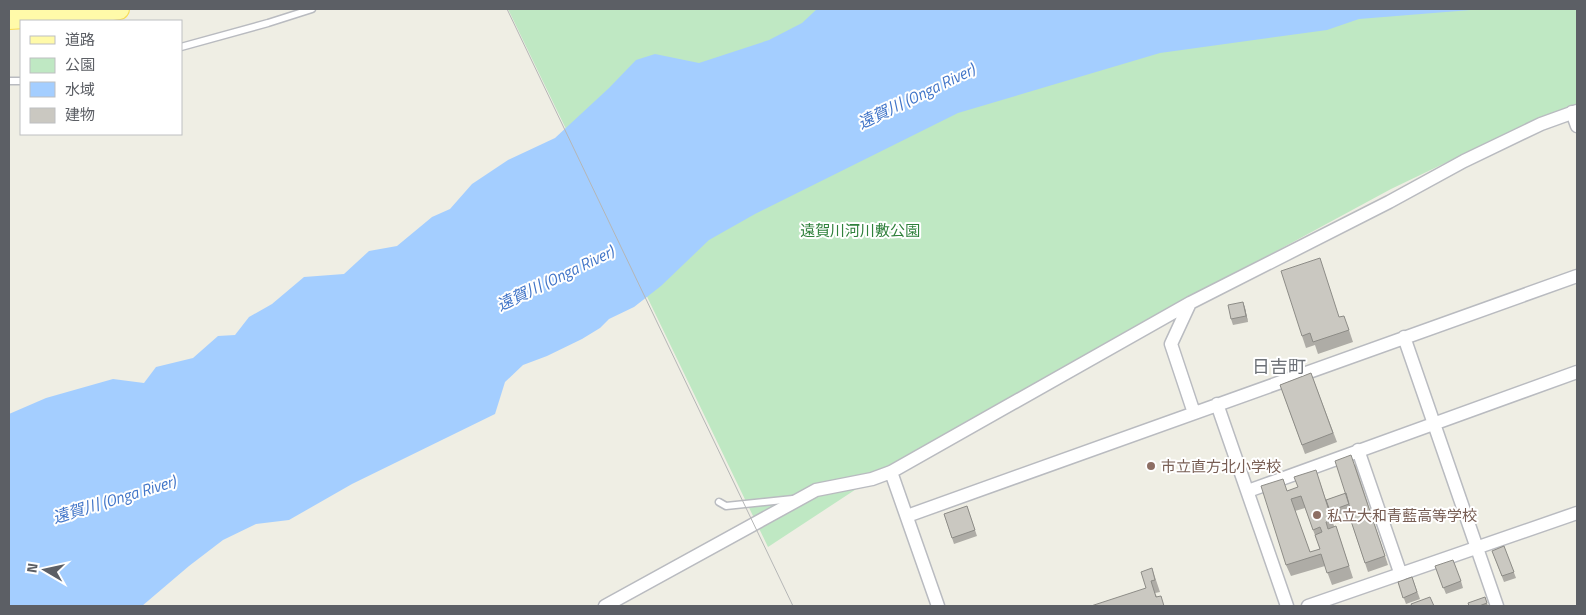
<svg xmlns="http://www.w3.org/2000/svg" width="1586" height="615" font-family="'Titillium Web','Noto Sans JP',sans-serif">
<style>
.green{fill:#bfe8c3}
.water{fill:#a4ceff}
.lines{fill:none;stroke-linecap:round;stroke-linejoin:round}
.service-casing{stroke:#b9bbc0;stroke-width:9}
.minor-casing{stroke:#b9bbc0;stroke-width:15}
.primary-casing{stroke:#f7db55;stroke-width:22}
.service{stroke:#fff;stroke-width:6}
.minor{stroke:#fff;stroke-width:12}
.primary{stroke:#fffaa9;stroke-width:20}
.tram{stroke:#b5b6b6;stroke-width:1}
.wall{fill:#aeaca6;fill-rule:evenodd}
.shaded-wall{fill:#8d8c87}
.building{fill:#cac8c1;stroke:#8d8c87;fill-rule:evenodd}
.education-dot{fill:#8d6e63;stroke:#fff;stroke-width:2}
.labels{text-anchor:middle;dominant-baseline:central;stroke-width:4;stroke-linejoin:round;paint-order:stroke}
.park-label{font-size:15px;fill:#30813c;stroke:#fff}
.education-label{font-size:15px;fill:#785e54;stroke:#fff;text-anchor:start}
.water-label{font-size:16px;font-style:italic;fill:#4175c8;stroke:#fff}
.quarter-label{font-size:18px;fill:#6d7177;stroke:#fff}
</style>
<rect width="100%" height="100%" fill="#efeee4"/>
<path class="green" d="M 508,9 L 1577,9 L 1577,104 L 1543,116 L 1391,189 L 1193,296 L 902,459 L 768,547 Z"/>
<path class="water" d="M 817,9 L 1483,9 L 1359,19 L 1327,30 L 1160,53 L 958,113 L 755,214 L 709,240 L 661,286 L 634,307 L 609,319 L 600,328 L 582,339 L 547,356 L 523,365 L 505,382 L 495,414 L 352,484 L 289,520 L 256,524 L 223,540 L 189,566 L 142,606 L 9,606 L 9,414 L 46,398 L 113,379 L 144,383 L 156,367 L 193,358 L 218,336 L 235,335 L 249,317 L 272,304 L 304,277 L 344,274 L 369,251 L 397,246 L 432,217 L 450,209 L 472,184 L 508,160 L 555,138 L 609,88 L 636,60 L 655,54 L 699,63 L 769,40 L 802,23 Z"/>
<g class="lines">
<g class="service-casing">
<path id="service" d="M 181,47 L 268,23 L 312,9
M 9,81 L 21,81
M 719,502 L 726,506 L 793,499"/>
</g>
<g class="minor-casing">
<path id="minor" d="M 1572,112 L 1577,126
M 1190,303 L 1171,344 L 1194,413
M 1404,337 L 1497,606
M 1217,404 L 1287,606
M 1358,450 L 1401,575
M 891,472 L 938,606
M 1248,491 L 1577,372
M 907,516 L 1577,276
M 605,606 L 816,490 L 872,479 L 891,472 L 1190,303 L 1389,202 L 1464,161 L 1541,124 L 1577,111
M 1308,606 L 1577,513"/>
</g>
<g class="primary-casing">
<path id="primary" d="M 9,19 L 75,15 L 119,9"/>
</g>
<use href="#service" class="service"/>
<use href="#minor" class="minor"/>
<use href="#primary" class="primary"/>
<path class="tram" d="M 507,9 L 793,606"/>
</g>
<path class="wall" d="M 1243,302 L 1245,308 L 1248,322 L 1233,325 L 1231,319 Z
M 1340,317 L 1348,327 L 1353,342 L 1318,354 L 1315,345 L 1306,348 L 1302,336 Z
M 1311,373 L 1337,442 L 1305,454 L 1280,385 Z
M 1355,464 L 1388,565 L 1368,572 L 1350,518 L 1353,517 L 1351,511 L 1332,517 L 1330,514 L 1334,526 L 1340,538 L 1353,578 L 1332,585 L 1325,566 L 1291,576 L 1286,565 L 1287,491 L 1320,482 L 1326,500 L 1346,493 ZM 1305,508 L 1320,549 L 1310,552 L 1295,511 Z
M 967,506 L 977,536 L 954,544 L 944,514 Z
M 1504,546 L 1516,578 L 1504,582 L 1492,551 Z
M 1435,566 L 1461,581 L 1463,588 L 1446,594 Z
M 1152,568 L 1160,592 L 1155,593 L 1157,597 L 1164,606 L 1146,588 Z
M 1412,577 L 1420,599 L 1406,604 L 1398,582 Z
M 1485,597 L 1488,606 L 1469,606 Z"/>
<path class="shaded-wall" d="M 1243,302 L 1245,308 L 1248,322 L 1246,316 Z"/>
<path class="building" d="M 1320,258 L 1339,317 L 1344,316 L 1349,330 L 1313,342 L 1310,333 L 1302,336 L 1281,271 Z
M 1243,302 L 1246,316 L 1231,319 L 1228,305 Z
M 1311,373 L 1333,433 L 1302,445 L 1280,385 Z
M 1351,455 L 1385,556 L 1365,563 L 1350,518 L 1353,517 L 1335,461 Z
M 1316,470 L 1332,520 L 1326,522 L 1328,529 L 1336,526 L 1349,566 L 1327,573 L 1321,554 L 1286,565 L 1261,486 L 1283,479 L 1287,491 L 1298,487 L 1294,477 ZM 1301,496 L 1313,530 L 1320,527 L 1322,532 L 1315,535 L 1320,549 L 1310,552 L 1291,499 Z
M 1346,493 L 1349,504 L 1330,511 L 1326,500 Z
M 967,506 L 975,530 L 952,538 L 944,514 Z
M 1504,546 L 1514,572 L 1502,576 L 1492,551 Z
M 1453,560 L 1461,581 L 1443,588 L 1435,566 Z
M 1152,568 L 1155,580 L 1151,581 L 1156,597 L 1161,596 L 1164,606 L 1091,606 L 1146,588 L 1141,572 Z
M 1412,577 L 1417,592 L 1403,598 L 1398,582 Z
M 1430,597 L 1434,606 L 1412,606 L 1411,604 Z
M 1485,597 L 1487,603 L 1479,606 L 1469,606 L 1468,603 Z"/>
<g class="education-dot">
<circle cx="1151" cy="466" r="5"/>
<circle cx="1317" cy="515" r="5"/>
</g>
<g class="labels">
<g class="park-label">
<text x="860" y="230">遠賀川河川敷公園</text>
</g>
<g class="education-label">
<text x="1161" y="466">市立直方北小学校</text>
<text x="1327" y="515">私立大和青藍高等学校</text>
</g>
<g class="water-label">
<text transform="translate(916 96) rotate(-26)">遠賀川 (Onga River)</text>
<text transform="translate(555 278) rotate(-26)">遠賀川 (Onga River)</text>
<text transform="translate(114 499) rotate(-17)">遠賀川 (Onga River)</text>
</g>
<g class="quarter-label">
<text x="1279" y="366">日吉町</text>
</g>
</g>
<rect width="1586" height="615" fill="none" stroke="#5c5f65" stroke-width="20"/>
<rect x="20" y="20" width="162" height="115" fill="#ffffff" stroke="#bebfc1"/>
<rect x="30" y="36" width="25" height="8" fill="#fffaa9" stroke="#bebfc1"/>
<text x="65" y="45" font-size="15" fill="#5c5f65">道路</text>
<rect x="30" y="58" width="25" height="15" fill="#bfe8c3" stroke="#bebfc1"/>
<text x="65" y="70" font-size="15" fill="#5c5f65">公園</text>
<rect x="30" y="82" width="25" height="15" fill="#a4ceff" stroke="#bebfc1"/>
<text x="65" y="95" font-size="15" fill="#5c5f65">水域</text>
<rect x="30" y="108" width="25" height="15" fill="#cac8c1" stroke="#bebfc1"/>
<text x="65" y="120" font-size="15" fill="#5c5f65">建物</text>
<g transform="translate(45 570) rotate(279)" stroke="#ffffff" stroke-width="4" paint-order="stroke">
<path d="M0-4L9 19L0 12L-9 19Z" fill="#5c5f65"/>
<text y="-8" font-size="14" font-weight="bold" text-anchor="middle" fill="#5c5f65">N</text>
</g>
</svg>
